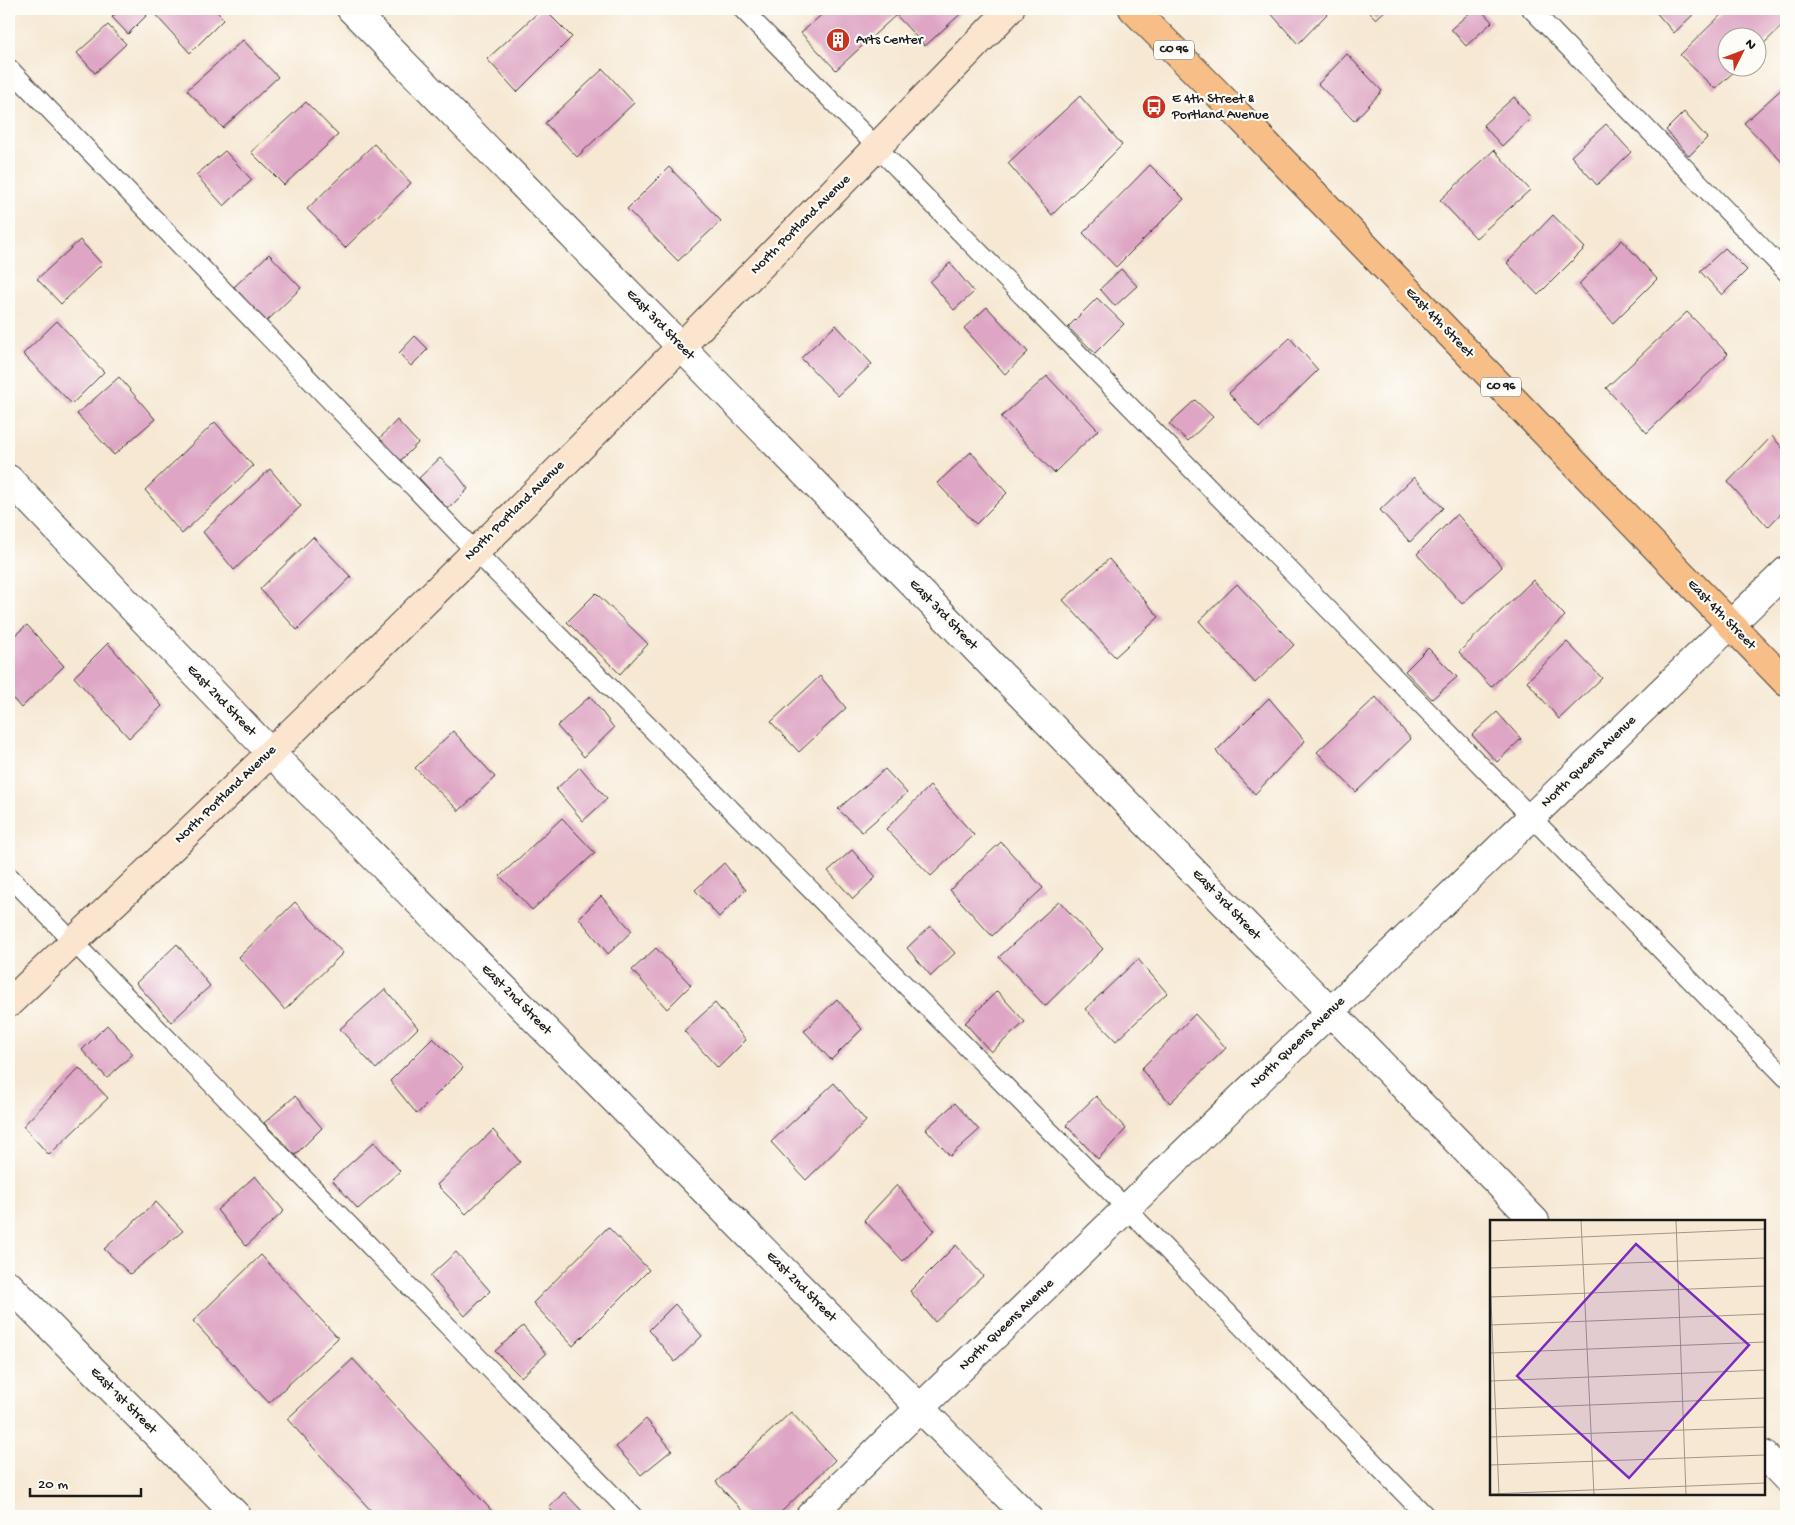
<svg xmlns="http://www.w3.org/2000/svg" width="1795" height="1525" font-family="'Gochi Hand',sans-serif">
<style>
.building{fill:#dea6c4}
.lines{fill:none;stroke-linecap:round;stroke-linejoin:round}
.lane-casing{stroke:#3d3b37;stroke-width:20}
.street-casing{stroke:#3d3b37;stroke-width:30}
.secondary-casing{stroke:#3d3b37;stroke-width:30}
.primary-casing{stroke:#3d3b37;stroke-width:30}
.lane{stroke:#fff;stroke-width:18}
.street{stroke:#fff;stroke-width:28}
.secondary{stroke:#fce5cf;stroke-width:28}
.primary{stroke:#f7be88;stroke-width:28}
.labels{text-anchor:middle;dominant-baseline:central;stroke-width:4.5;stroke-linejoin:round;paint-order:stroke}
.shield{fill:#fdfcf7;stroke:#605f5e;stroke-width:1}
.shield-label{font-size:12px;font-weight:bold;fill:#1c1c1c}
.poi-label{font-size:14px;fill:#1c1c1c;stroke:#fdfcf7;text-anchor:start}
.street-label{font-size:14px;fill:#1c1c1c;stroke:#fdfcf7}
.inset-road{fill:none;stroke:#9f968a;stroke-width:1}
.view{fill:#7b2cbf;fill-opacity:0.15;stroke:#7b2cbf;stroke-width:2.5}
.inset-edge{fill:none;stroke:#1c1c1c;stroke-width:2.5}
</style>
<rect width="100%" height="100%" fill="#fdfcf7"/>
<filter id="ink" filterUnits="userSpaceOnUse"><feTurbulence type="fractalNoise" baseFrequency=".02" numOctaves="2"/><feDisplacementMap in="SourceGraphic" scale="10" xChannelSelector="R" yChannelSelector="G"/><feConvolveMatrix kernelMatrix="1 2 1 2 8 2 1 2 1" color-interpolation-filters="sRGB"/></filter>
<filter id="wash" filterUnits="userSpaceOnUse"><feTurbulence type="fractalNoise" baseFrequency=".0096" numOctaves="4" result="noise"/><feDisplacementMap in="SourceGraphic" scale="20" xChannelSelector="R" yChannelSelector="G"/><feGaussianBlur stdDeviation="1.12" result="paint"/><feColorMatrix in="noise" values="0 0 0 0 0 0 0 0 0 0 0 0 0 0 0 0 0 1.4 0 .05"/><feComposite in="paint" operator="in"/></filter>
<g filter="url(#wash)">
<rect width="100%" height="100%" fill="#f6e8d3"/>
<g id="blocks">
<path class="building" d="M 121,9 L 141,9 L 147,15 L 128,34 L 112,17 Z
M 156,9 L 214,9 L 224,19 L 190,53 L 153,12 Z
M 542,9 L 544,9 L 572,37 L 517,92 L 487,59 Z
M 828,9 L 966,9 L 925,46 L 896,15 L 836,70 L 801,33 Z
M 1267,9 L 1323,9 L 1327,14 L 1298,44 Z
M 1366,9 L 1387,9 L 1376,19 Z
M 1474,9 L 1480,9 L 1492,22 L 1466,46 L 1451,29 Z
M 1653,9 L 1699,9 L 1674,33 Z
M 1727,9 L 1777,9 L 1786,19 L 1786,22 L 1758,49 L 1758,38 L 1728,38 L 1728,68 L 1738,68 L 1715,89 L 1680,55 Z
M 108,25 L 126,44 L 95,73 L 77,53 Z
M 243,40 L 278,77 L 223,128 L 187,90 Z
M 1347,54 L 1382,91 L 1354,121 L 1318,84 Z
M 603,69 L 634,103 L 577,157 L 545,123 Z
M 1786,85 L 1786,158 L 1782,162 L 1744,123 Z
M 1080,96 L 1122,145 L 1052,215 L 1008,163 Z
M 1514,97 L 1531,118 L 1502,146 L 1483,125 Z
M 306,102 L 338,135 L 284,185 L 251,152 Z
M 1684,112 L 1707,138 L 1689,156 L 1666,130 Z
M 1606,124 L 1631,152 L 1597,185 L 1571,156 Z
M 374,144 L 411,183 L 345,248 L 307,209 Z
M 1494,150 L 1530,190 L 1476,238 L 1440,200 Z
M 225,151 L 252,180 L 224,206 L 196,175 Z
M 1150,165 L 1184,199 L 1116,267 L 1083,233 Z
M 669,167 L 721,221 L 678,261 L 627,209 Z
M 1553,215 L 1585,248 L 1538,295 L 1507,263 Z
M 80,240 L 102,264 L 61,304 L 37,279 Z
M 1622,240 L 1657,279 L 1613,323 L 1579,284 Z
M 1725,248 L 1747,270 L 1722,295 L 1700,271 Z
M 269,254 L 301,288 L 266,322 L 234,287 Z
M 950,263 L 974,292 L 954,310 L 930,282 Z
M 1121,269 L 1137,286 L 1115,306 L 1100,289 Z
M 1097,298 L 1124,324 L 1095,353 L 1068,327 Z
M 987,307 L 1028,352 L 1005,374 L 964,328 Z
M 1687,312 L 1728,354 L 1647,433 L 1606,388 Z
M 57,321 L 104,372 L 72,404 L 23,354 Z
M 836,325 L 872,364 L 838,396 L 801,358 Z
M 415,336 L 428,349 L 411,366 L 399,353 Z
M 1290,338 L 1318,370 L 1259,428 L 1229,393 Z
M 1047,376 L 1098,430 L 1054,473 L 1001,417 Z
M 119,377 L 155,419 L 114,455 L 77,414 Z
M 1195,400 L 1213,417 L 1188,441 L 1169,424 Z
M 397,420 L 418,443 L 400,461 L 378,440 Z
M 215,422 L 253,466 L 182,534 L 145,490 Z
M 1772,436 L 1786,452 L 1786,508 L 1768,527 L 1728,482 Z
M 971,452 L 1007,493 L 976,524 L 937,483 Z
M 440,458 L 456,473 L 468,489 L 448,509 L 419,478 Z
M 270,469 L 301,506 L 234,570 L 203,532 Z
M 1414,477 L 1443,508 L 1410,542 L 1380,510 Z
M 1457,514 L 1502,567 L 1462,604 L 1417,554 Z
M 313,537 L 351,577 L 297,630 L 260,589 Z
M 1109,559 L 1159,617 L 1115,657 L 1063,600 Z
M 1533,580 L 1565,616 L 1491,687 L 1459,652 Z
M 1237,584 L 1294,645 L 1255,683 L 1199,621 Z
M 596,593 L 648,644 L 620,674 L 567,622 Z
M 27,625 L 64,666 L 21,708 L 9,694 L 9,640 Z
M 1567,642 L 1602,678 L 1559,719 L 1527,681 Z
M 108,643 L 162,706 L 129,738 L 74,677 Z
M 1428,648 L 1457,677 L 1432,699 L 1405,671 Z
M 820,676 L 846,708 L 799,752 L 771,722 Z
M 590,696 L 614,728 L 584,757 L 557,726 Z
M 1376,697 L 1411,739 L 1356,792 L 1317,752 Z
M 1269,698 L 1305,741 L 1255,794 L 1216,751 Z
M 1497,712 L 1521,739 L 1497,762 L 1472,735 Z
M 453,731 L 495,777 L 459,811 L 415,768 Z
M 580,767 L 607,799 L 583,821 L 556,789 Z
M 885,769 L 907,793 L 862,832 L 838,809 Z
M 930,786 L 974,835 L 931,876 L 886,829 Z
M 562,818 L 595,853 L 532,910 L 500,876 Z
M 1001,842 L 1043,888 L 992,936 L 950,890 Z
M 852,850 L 876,877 L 853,899 L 828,871 Z
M 724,863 L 746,890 L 719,917 L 695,890 Z
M 601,896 L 632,931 L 608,954 L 579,918 Z
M 1059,901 L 1103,949 L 1045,1006 L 999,957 Z
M 295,902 L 343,953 L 285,1010 L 239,957 Z
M 930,926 L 955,953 L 931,976 L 907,948 Z
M 177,944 L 210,986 L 171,1022 L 136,983 Z
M 656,948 L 691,985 L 667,1009 L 632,970 Z
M 1138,959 L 1167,993 L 1116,1041 L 1085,1009 Z
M 385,989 L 418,1028 L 376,1069 L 340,1029 Z
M 997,991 L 1025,1022 L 991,1052 L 965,1023 Z
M 837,999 L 862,1029 L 831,1060 L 804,1031 Z
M 715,1003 L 746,1040 L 718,1068 L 684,1031 Z
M 1195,1014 L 1226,1048 L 1170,1103 L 1141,1069 Z
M 107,1025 L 133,1054 L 107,1078 L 82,1050 Z
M 433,1038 L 463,1068 L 417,1114 L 390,1081 Z
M 79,1068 L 108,1098 L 49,1155 L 23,1126 Z
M 834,1083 L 866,1121 L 806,1180 L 771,1142 Z
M 295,1096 L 322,1128 L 295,1155 L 264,1123 Z
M 1096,1096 L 1126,1129 L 1098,1159 L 1066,1125 Z
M 955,1103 L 979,1130 L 950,1156 L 926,1129 Z
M 493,1130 L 520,1162 L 466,1214 L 437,1185 Z
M 374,1142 L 400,1171 L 358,1209 L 332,1180 Z
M 255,1176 L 284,1211 L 246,1246 L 217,1210 Z
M 897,1185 L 934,1230 L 903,1261 L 864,1220 Z
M 156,1202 L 183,1231 L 130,1274 L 104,1249 Z
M 608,1227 L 649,1270 L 573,1346 L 533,1303 Z
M 956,1245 L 983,1276 L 935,1322 L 910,1291 Z
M 456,1252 L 490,1291 L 465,1316 L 430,1276 Z
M 261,1255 L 338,1338 L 269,1403 L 193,1321 Z
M 675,1304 L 702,1336 L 675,1362 L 649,1330 Z
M 523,1326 L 546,1354 L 521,1377 L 495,1351 Z
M 353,1359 L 492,1511 L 487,1516 L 376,1516 L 287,1419 Z
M 791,1412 L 835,1460 L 777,1516 L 747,1516 L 716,1482 Z
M 646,1419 L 672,1450 L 641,1475 L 616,1447 Z
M 564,1492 L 582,1511 L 576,1516 L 558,1516 L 549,1508 Z"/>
</g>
</g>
<g filter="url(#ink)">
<use href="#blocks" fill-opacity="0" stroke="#3d3b37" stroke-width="1"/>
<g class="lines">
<g class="lane-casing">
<path id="lane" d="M 742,9 L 1786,1078
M 1531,9 L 1786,272
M 9,68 L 475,551 L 1127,1209 L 1426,1516
M 9,876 L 633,1516"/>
</g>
<g class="street-casing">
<path id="street" d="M 351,9 L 1535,1221
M 9,479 L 270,752 L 1027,1516
M 9,1285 L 237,1516
M 1764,1455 L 1786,1478
M 810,1516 L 921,1407 L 1786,571"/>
</g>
<g class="secondary-casing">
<path id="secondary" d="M 9,1003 C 351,680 685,348 1010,9"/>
</g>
<g class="primary-casing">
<path id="primary" d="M 1133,9 L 1216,92 L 1786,682"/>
</g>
<use href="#lane" class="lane"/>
<use href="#street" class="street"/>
<use href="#secondary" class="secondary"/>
<use href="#primary" class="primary"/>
</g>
</g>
<defs>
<g id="building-disc" transform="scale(1.25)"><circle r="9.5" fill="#c8321e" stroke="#fdfcf7"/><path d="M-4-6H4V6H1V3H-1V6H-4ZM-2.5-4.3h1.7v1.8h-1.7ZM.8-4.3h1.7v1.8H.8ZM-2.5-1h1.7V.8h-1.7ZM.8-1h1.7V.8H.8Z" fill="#fff"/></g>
<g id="bus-disc" transform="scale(1.25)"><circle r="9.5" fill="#c8321e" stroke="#fdfcf7"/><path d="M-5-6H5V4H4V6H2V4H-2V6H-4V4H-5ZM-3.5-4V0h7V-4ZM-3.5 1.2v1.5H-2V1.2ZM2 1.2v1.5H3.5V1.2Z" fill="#fff"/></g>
</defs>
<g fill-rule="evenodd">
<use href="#building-disc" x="838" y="40"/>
<use href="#bus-disc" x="1154" y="107"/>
</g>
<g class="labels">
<g class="shield">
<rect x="1154" y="40.5" width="40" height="19" rx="4"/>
<rect x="1481" y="377.5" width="40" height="19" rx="4"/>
</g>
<g class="shield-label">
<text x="1174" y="50">CO 96</text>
<text x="1501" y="387">CO 96</text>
</g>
<g class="poi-label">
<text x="856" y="40">Arts Center</text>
<text x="1172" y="99">E 4th Street &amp;<tspan x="1172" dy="16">Portland Avenue</tspan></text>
</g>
<g class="street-label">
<text transform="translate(801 225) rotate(-45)">North Portland Avenue</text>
<text transform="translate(1439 323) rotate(46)">East 4th Street</text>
<text transform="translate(660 325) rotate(46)">East 3rd Street</text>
<text transform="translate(515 511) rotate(-45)">North Portland Avenue</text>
<text transform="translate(943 615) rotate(46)">East 3rd Street</text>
<text transform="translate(1721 615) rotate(46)">East 4th Street</text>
<text transform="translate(221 701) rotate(46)">East 2nd Street</text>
<text transform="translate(1589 762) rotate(-44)">North Queens Avenue</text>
<text transform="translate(226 795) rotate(-44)">North Portland Avenue</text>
<text transform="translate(1226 905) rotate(46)">East 3rd Street</text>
<text transform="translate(516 1000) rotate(45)">East 2nd Street</text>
<text transform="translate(1298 1043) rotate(-44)">North Queens Avenue</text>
<text transform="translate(801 1287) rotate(45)">East 2nd Street</text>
<text transform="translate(1007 1325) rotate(-44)">North Queens Avenue</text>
<text transform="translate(123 1401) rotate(45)">East 1st Street</text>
</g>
</g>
<g transform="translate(1490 1220)">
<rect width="275" height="275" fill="#f6e8d3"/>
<path class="inset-road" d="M 91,0 L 104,275M 186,0 L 196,275M 0,21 L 275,9M 0,48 L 275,38M 0,56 L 9,275M 0,77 L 275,66M 0,105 L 275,94M 0,133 L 275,122M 0,161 L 275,150M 0,189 L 275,178M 0,217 L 275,207M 0,245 L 275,235M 0,274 L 275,263"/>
<path class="view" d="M 146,24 L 259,125 L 139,258 L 27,156 Z"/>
<rect width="275" height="275" class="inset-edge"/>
</g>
<rect width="1795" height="1525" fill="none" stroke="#fdfcf7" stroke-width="30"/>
<g transform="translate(1742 52) rotate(48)"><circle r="24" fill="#fdfcf7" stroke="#a3a29f"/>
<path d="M0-4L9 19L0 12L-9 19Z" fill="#c8321e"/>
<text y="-8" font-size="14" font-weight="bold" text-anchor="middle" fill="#1c1c1c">N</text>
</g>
<path d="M30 1488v8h111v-8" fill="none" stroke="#1c1c1c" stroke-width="2.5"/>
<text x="38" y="1488" font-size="15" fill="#1c1c1c" stroke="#fdfcf7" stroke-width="4" paint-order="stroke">20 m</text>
</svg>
